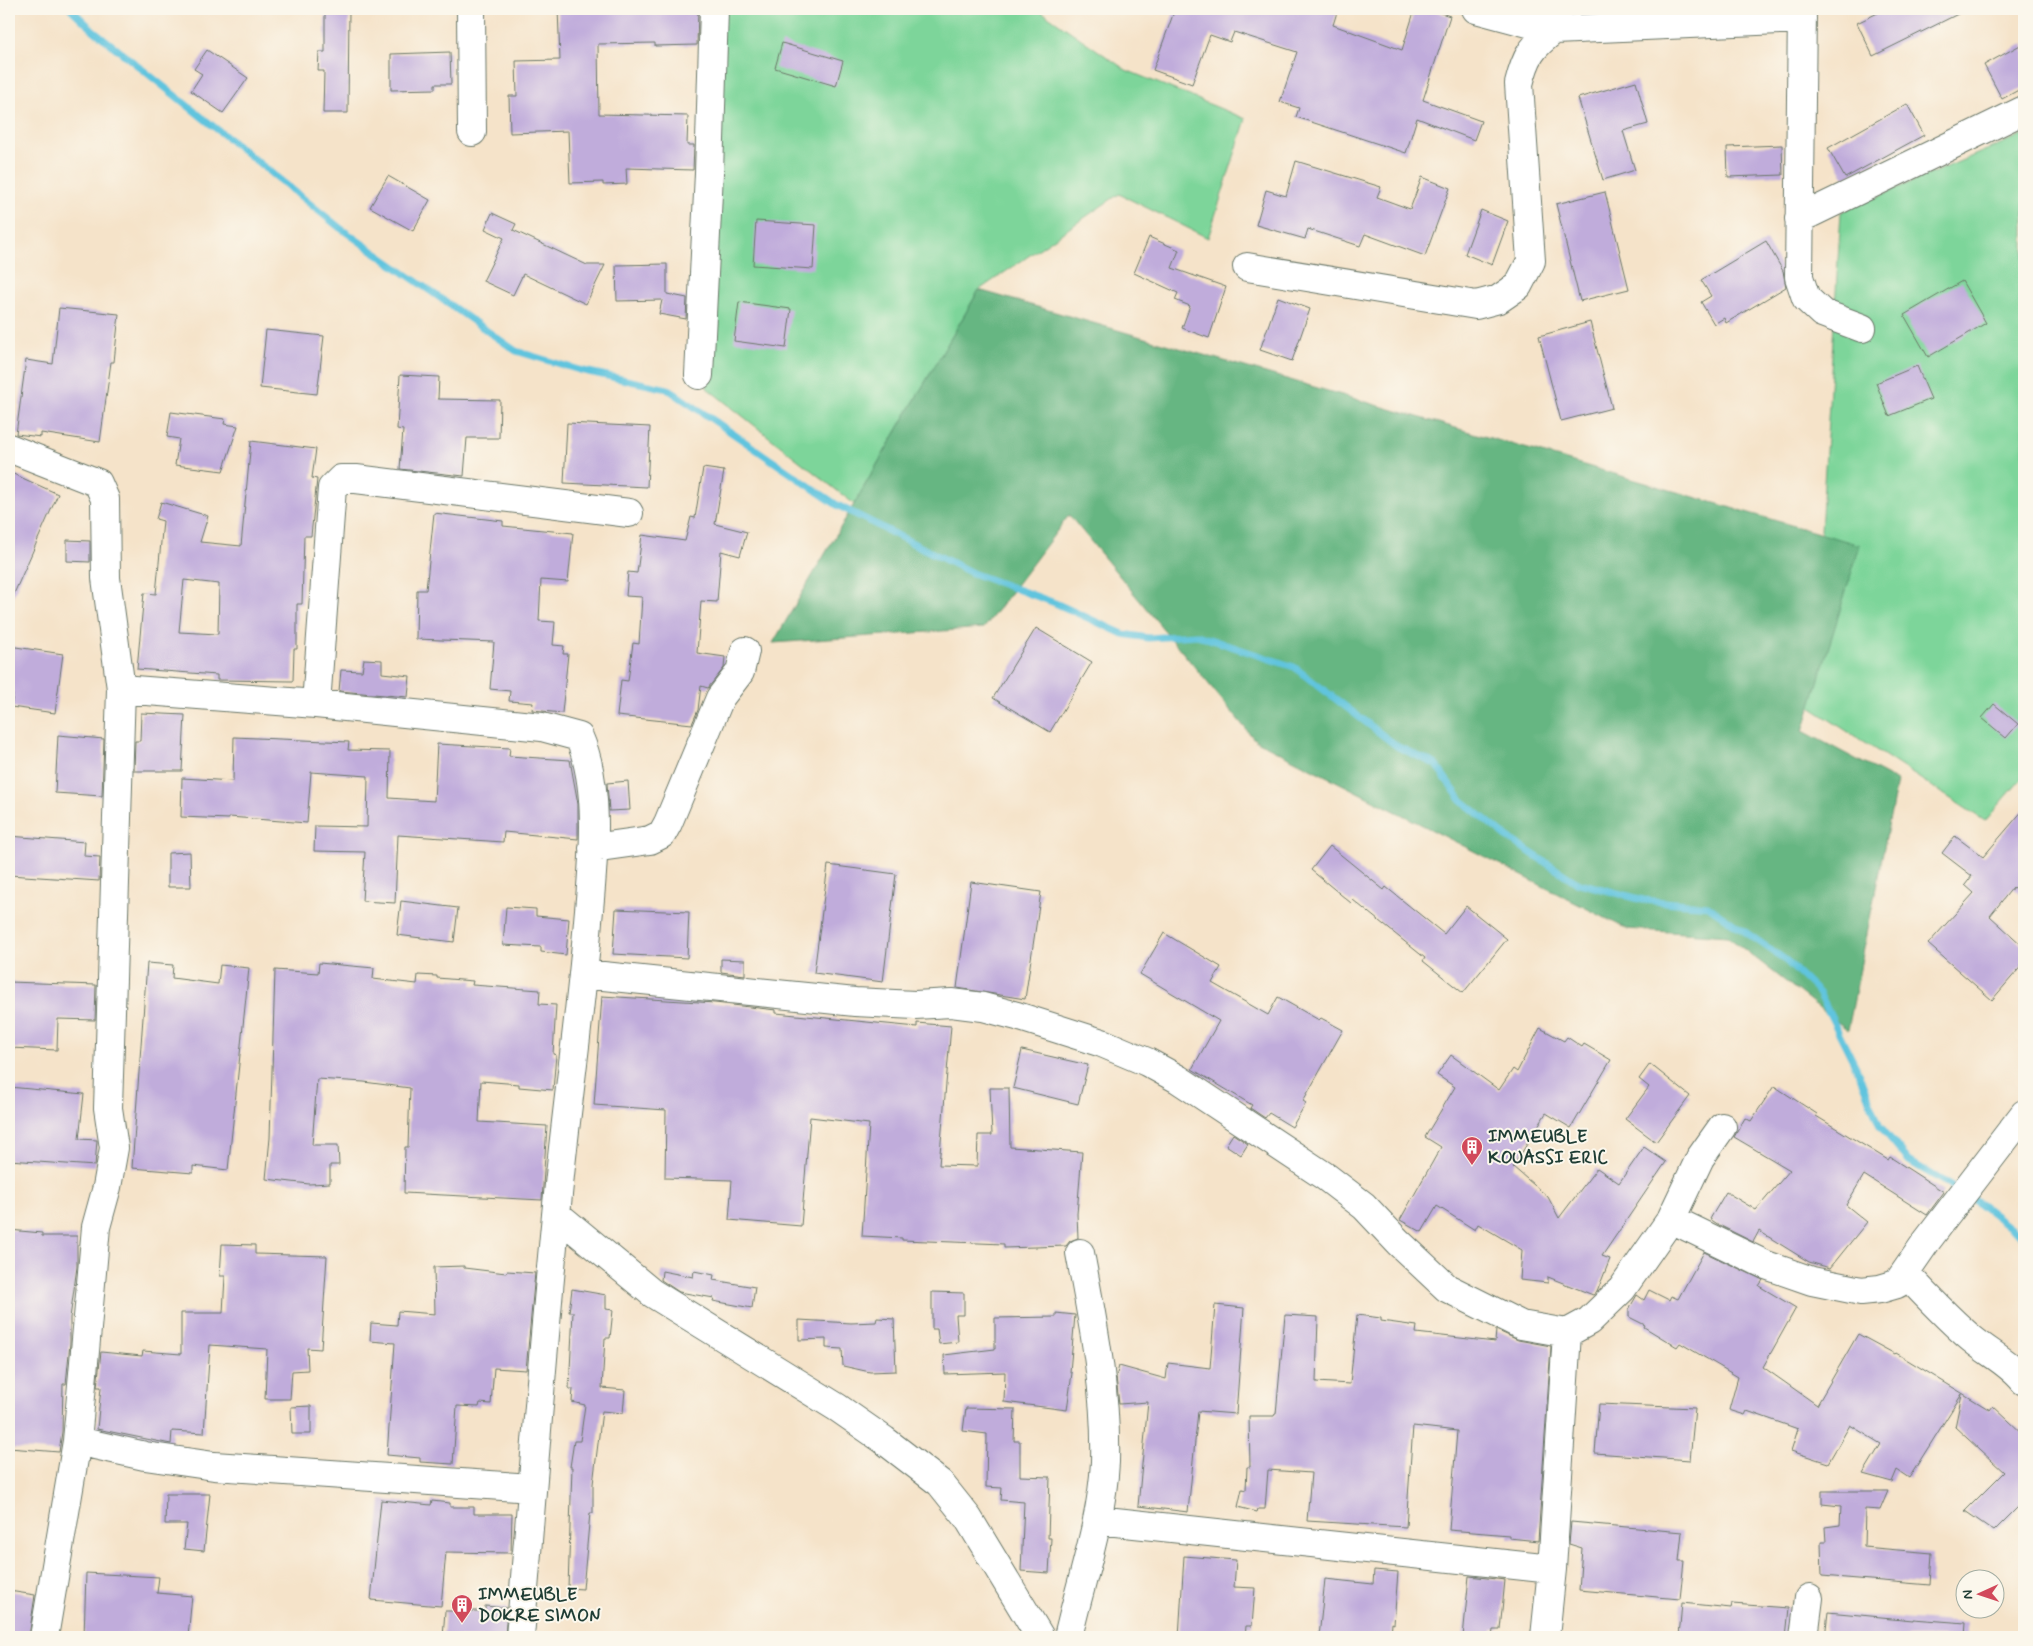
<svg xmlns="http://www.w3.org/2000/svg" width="2033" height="1646" font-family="Mynerve,sans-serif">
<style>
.green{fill:#7dd59a;stroke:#4e8967}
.forest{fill:#66b682;stroke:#427a5b}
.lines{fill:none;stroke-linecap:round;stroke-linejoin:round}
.stream{stroke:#60c4de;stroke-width:7}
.building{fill:#c0acdb;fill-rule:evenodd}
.minor-casing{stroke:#6a7768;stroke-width:30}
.minor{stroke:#fff;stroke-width:28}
.labels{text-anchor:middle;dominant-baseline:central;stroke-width:4;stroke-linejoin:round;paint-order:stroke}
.poi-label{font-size:18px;font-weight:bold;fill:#1f3d34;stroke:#fbf7ec;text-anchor:start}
</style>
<rect width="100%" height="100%" fill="#fbf7ec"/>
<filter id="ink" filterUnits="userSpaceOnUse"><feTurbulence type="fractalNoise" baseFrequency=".02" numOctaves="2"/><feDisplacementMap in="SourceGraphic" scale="10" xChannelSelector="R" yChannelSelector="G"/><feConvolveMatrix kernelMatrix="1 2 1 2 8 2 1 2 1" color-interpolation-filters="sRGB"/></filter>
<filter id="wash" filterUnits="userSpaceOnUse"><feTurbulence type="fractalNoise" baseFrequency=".0096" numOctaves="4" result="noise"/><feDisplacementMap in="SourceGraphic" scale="20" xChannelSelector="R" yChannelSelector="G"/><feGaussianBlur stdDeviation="1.12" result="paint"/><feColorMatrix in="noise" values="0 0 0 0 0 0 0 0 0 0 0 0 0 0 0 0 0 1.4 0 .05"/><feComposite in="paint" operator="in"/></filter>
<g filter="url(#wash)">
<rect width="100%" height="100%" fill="#f5e3c9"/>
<path class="green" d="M 721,9 L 1038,9 L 1126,70 L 1246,119 L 1208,238 L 1119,194 L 979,290 L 854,504 L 707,388 Z
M 2024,134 L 2024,776 L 1985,821 L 1810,707 L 1841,212 Z"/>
<path class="forest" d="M 979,290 L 1860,545 L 1803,731 L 1897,781 L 1848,1030 L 1727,936 L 1627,929 L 1255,740 L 1069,515 L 984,628 L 773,643 Z"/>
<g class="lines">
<path class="stream" d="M 71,9 L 92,29 L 340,228 L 516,351 L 579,370 L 668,389 L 837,505 L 972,573 L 1055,603 L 1123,634 L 1148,638 L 1197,635 L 1294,667 L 1398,747 L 1435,764 L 1461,800 L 1508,838 L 1576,882 L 1643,900 L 1708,906 L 1784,959 L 1819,993 L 1856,1067 L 1880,1126 L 1909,1161 L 1958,1190
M 1968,1195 L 2024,1238"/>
</g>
<g id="blocks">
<path class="building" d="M 325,9 L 349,9 L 348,113 L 323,113 L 324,71 L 318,71 L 319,52 L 325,52 Z
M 558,9 L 695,9 L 698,10 L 697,45 L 655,46 L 655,43 L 598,44 L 599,114 L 688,116 L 687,145 L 694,145 L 693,170 L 626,168 L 627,184 L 603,185 L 603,182 L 570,183 L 568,131 L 510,133 L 509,96 L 517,96 L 516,61 L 560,60 Z
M 1175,9 L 1338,9 L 1333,25 L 1402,50 L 1415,9 L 1429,9 L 1450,16 L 1423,100 L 1481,121 L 1474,140 L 1417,118 L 1406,153 L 1296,117 L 1299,108 L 1280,102 L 1297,52 L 1234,32 L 1230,42 L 1210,35 L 1192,84 L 1153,70 Z
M 1886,9 L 1968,9 L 1873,56 L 1857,23 Z
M 782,43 L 843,61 L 836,86 L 775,68 Z
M 2024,43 L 2024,87 L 2002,99 L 1984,65 Z
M 207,50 L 248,78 L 223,113 L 191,91 L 202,74 L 194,69 Z
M 450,52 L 451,84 L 435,84 L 435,89 L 391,90 L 391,54 Z
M 1636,81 L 1648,124 L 1623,131 L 1635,170 L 1603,180 L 1578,98 Z
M 1907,104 L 1924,135 L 1845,178 L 1828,148 Z
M 1782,145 L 1783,175 L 1728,177 L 1727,147 Z
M 1296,161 L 1381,187 L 1377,197 L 1410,209 L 1422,177 L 1450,188 L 1425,256 L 1365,234 L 1360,246 L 1308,229 L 1305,239 L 1256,225 L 1266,190 L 1286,196 Z
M 388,176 L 430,200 L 413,231 L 370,207 Z
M 1605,192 L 1629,289 L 1580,301 L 1556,204 Z
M 1481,210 L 1508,221 L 1492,265 L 1465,254 Z
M 492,213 L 516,224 L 513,230 L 587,265 L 605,265 L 586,304 L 523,274 L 513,295 L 483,281 L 504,238 L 485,229 Z
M 756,221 L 816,225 L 813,269 L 753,265 Z
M 1149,237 L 1179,250 L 1172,268 L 1226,287 L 1209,338 L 1182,328 L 1190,306 L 1175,300 L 1178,293 L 1134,273 Z
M 1766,241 L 1783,271 L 1786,287 L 1726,323 L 1724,318 L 1714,324 L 1701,302 L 1711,296 L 1701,280 Z
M 667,264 L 667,294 L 687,298 L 686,319 L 659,314 L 662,300 L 617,301 L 616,265 Z
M 1962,281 L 1986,323 L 1928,357 L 1904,315 Z
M 1278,297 L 1310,309 L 1292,361 L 1260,350 Z
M 739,302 L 791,309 L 786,348 L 734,341 Z
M 59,308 L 119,314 L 114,362 L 111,362 L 100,442 L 41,433 L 41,437 L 16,434 L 26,360 L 53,364 Z
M 1590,322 L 1612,408 L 1561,421 L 1539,336 Z
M 266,330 L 324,336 L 317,394 L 260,388 Z
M 1917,366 L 1931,399 L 1889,416 L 1876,383 Z
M 400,375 L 439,377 L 438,399 L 500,400 L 499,438 L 467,438 L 464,476 L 400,469 L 403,430 L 397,429 Z
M 171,412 L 225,419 L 224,424 L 238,426 L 223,471 L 175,465 L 179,439 L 167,437 Z
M 567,423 L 650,427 L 647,487 L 564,483 Z
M 251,441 L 316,449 L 312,478 L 317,479 L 311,536 L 304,536 L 302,604 L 297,604 L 297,649 L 294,649 L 293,681 L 217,680 L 217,675 L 137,669 L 144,593 L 156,594 L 163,521 L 156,519 L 161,502 L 208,516 L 200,542 L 241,546 ZM 184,580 L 219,584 L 218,634 L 179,632 Z
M 703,468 L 724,471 L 715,524 L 747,532 L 740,556 L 721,551 L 717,602 L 701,601 L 697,653 L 725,657 L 724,668 L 708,688 L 701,686 L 698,710 L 692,724 L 617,716 L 621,680 L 628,681 L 633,643 L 639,644 L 642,597 L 626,596 L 628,572 L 637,573 L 642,535 L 685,541 L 691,517 L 695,518 Z
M 9,472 L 58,494 L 9,605 Z
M 434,513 L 503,521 L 503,526 L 573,533 L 568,582 L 541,580 L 539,621 L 555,622 L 553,645 L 564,646 L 563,654 L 568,654 L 562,713 L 532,710 L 533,703 L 509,701 L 510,691 L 490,689 L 494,642 L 416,639 L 417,590 L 426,590 Z
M 67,540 L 90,541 L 90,562 L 67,561 Z
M 1036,628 L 1092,662 L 1050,732 L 993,698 Z
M 9,646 L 63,654 L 55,713 L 11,707 L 13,695 L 9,694 Z
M 364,659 L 382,660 L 382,673 L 410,676 L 408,697 L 339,691 L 341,670 L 362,671 Z
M 1994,704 L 2018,724 L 2006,738 L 1982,718 Z
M 141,713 L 185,715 L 182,771 L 134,771 L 135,741 L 140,741 Z
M 58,735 L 104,739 L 102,796 L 55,793 Z
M 234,737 L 349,742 L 348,750 L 390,751 L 389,798 L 434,801 L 437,744 L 510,748 L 509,756 L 570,760 L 578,804 L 578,839 L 504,832 L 503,842 L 398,835 L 395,903 L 362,901 L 365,852 L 314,851 L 315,826 L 367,827 L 368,776 L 311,772 L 307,823 L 229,817 L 229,819 L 181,817 L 182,778 L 233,781 Z
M 628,781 L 630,810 L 609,811 L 607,783 Z
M 2024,809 L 2024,896 L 2013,887 L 1990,916 L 2024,947 L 2024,963 L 1992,1000 L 1928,944 L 1974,893 L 1965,885 L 1972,876 L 1942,853 L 1955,836 L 1983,857 Z
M 9,836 L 85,842 L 84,856 L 100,857 L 99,881 L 9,875 Z
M 1330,846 L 1384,890 L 1386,887 L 1444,934 L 1466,906 L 1507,939 L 1463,993 L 1423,961 L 1425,958 L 1353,900 L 1351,903 L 1311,870 Z
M 190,852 L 191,887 L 168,887 L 168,853 Z
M 828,865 L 896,874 L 883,982 L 814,973 Z
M 971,882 L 1041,892 L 1025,999 L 957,988 Z
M 401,901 L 458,908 L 454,942 L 397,935 Z
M 506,907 L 536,909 L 536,916 L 569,919 L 566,955 L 541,952 L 541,947 L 503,945 Z
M 616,909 L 689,912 L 687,958 L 613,954 Z
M 1164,933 L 1221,967 L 1212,983 L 1268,1015 L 1278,997 L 1319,1020 L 1321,1018 L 1343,1030 L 1303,1101 L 1306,1103 L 1292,1127 L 1269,1113 L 1265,1118 L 1250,1108 L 1252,1105 L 1192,1069 L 1219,1021 L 1140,974 Z
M 721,959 L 745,960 L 745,975 L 721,972 Z
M 147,963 L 173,965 L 172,978 L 218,984 L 220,965 L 249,968 L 228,1170 L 193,1166 L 193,1173 L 132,1168 Z
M 319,963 L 374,968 L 373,979 L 417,984 L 418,975 L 437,976 L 437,978 L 473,981 L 472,985 L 540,990 L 539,1004 L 556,1005 L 553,1054 L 556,1055 L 553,1090 L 519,1087 L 519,1084 L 481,1081 L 479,1122 L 547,1126 L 542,1200 L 404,1193 L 405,1147 L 408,1147 L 410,1088 L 364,1082 L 317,1079 L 312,1145 L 338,1145 L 339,1165 L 330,1165 L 330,1183 L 309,1184 L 266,1179 L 270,1138 L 275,970 L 318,973 Z
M 9,982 L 96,985 L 95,1020 L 58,1019 L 57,1050 L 9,1048 Z
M 602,996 L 715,1003 L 776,1010 L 776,1013 L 917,1027 L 917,1023 L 951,1026 L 939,1165 L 977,1166 L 978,1135 L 992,1135 L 990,1088 L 1009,1088 L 1010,1147 L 1082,1152 L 1077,1214 L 1078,1238 L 1070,1241 L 1066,1246 L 1004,1248 L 1004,1244 L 902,1240 L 902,1238 L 862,1236 L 869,1124 L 810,1117 L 801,1226 L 729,1220 L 732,1180 L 665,1178 L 666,1110 L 594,1105 Z
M 1540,1028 L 1564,1041 L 1567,1037 L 1582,1047 L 1584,1044 L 1611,1060 L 1571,1128 L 1546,1113 L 1513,1167 L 1548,1197 L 1559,1218 L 1597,1168 L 1619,1183 L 1644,1147 L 1666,1162 L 1602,1256 L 1610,1259 L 1597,1292 L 1593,1295 L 1548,1277 L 1548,1283 L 1520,1280 L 1522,1250 L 1478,1224 L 1475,1230 L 1437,1206 L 1422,1232 L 1400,1220 L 1441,1147 L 1425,1137 L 1455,1087 L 1437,1075 L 1451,1055 L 1499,1090 L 1513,1069 L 1517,1072 Z
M 1022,1050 L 1088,1065 L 1078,1104 L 1013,1088 Z
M 1650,1064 L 1690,1096 L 1656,1142 L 1625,1119 L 1649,1087 L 1639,1079 Z
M 1774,1086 L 1817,1114 L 1816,1116 L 1888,1160 L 1890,1157 L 1944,1192 L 1927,1215 L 1864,1175 L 1846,1205 L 1867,1222 L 1830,1268 L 1809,1262 L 1759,1231 L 1753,1242 L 1719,1225 L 1710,1219 L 1726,1192 L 1756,1210 L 1790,1170 L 1734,1137 L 1745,1118 L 1751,1121 Z
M 9,1087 L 84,1094 L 79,1139 L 97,1140 L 95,1166 L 9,1160 Z
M 1233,1134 L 1248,1144 L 1241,1155 L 1226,1145 Z
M 9,1230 L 42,1233 L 42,1236 L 77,1236 L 77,1267 L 70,1318 L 70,1343 L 66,1384 L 63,1384 L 62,1432 L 59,1452 L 9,1448 Z
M 222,1244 L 255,1245 L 255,1254 L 327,1256 L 321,1349 L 307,1348 L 308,1370 L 292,1371 L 290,1399 L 265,1399 L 267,1349 L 210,1345 L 204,1433 L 172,1431 L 171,1444 L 97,1429 L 101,1387 L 97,1387 L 101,1352 L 142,1356 L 143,1351 L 181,1354 L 181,1313 L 223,1313 L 225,1276 L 220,1276 Z
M 1704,1252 L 1763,1280 L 1759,1286 L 1796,1308 L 1763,1367 L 1817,1405 L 1858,1334 L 1895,1354 L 1896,1353 L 1990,1410 L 1993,1406 L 2024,1435 L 2024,1501 L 1994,1531 L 1965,1511 L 2004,1472 L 1955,1427 L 1962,1394 L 1909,1478 L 1897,1470 L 1892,1482 L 1863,1474 L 1881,1444 L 1850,1425 L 1828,1463 L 1791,1451 L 1798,1429 L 1747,1411 L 1745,1415 L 1729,1410 L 1738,1377 L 1680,1343 L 1677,1347 L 1644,1327 L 1645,1325 L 1629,1317 L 1629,1309 L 1637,1295 L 1644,1300 L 1649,1290 L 1669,1300 L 1671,1296 L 1678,1299 Z
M 464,1266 L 464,1268 L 506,1273 L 507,1271 L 535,1273 L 526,1370 L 494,1368 L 491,1404 L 480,1403 L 479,1407 L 457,1406 L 453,1464 L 420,1462 L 420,1458 L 387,1455 L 395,1343 L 370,1341 L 371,1323 L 397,1325 L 398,1311 L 435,1314 L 434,1267 Z
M 662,1271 L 693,1277 L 694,1271 L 714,1275 L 713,1280 L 755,1287 L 752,1308 L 713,1301 L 714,1298 L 679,1292 L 661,1280 Z
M 572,1289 L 606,1295 L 606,1309 L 613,1310 L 610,1338 L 605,1338 L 602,1388 L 625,1390 L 623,1413 L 602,1411 L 593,1484 L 593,1513 L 590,1513 L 583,1589 L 568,1588 L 572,1467 L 570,1467 L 574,1441 L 580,1441 L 585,1405 L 572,1402 L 573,1389 L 569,1389 L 573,1312 L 569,1312 Z
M 932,1292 L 964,1293 L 964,1315 L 956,1315 L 958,1342 L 939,1344 L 937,1329 L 932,1329 Z
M 1215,1305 L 1244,1308 L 1236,1414 L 1198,1411 L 1188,1512 L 1138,1506 L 1148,1402 L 1119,1404 L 1116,1377 L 1119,1366 L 1166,1379 L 1168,1363 L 1210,1368 Z
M 1056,1313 L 1075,1315 L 1070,1372 L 1072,1373 L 1067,1410 L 1004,1402 L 1005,1372 L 945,1374 L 944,1355 L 995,1349 L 995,1318 L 1056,1317 Z
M 1285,1315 L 1318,1317 L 1316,1382 L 1350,1384 L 1357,1315 L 1381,1318 L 1381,1321 L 1417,1326 L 1416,1333 L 1495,1342 L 1496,1330 L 1518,1340 L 1551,1346 L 1538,1541 L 1509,1538 L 1509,1535 L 1449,1530 L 1457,1431 L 1413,1426 L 1406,1527 L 1307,1521 L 1311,1473 L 1268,1470 L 1265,1509 L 1258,1509 L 1257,1512 L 1238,1507 L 1242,1489 L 1246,1490 L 1247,1467 L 1250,1467 L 1249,1416 L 1274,1416 L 1275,1414 L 1276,1414 Z
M 877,1318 L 894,1319 L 896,1371 L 870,1372 L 843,1366 L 842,1349 L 826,1348 L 826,1339 L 799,1340 L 799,1320 L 851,1323 L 876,1322 Z
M 1599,1404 L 1695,1408 L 1690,1460 L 1595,1453 Z
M 311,1406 L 311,1434 L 292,1434 L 291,1407 Z
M 966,1408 L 1015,1409 L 1014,1441 L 1020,1441 L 1020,1476 L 1050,1477 L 1048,1538 L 1051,1538 L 1049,1573 L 1021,1571 L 1024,1502 L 1001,1500 L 1002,1488 L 986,1487 L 987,1434 L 963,1431 Z
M 1822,1491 L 1888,1491 L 1880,1510 L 1865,1509 L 1864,1547 L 1932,1553 L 1930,1585 L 1822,1576 L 1821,1542 L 1826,1542 L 1825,1527 L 1840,1525 L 1841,1506 L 1822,1504 Z
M 166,1494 L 210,1494 L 204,1551 L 184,1549 L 187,1524 L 165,1524 Z
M 381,1500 L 431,1505 L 432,1501 L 450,1503 L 450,1507 L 474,1507 L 474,1514 L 512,1514 L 511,1553 L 446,1552 L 441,1606 L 371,1600 Z
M 1571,1522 L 1682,1532 L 1679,1561 L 1684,1561 L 1680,1599 L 1579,1590 L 1582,1548 L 1569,1544 Z
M 1184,1556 L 1236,1560 L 1234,1587 L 1255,1588 L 1252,1626 L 1246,1626 L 1245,1637 L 1179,1637 Z
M 1374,1570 L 1398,1572 L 1394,1624 L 1392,1623 L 1391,1637 L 1319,1637 L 1325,1579 L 1373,1584 Z
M 86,1573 L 159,1577 L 157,1593 L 192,1596 L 188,1637 L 84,1637 Z
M 1469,1576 L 1505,1580 L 1500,1630 L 1493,1630 L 1492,1637 L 1463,1637 Z
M 9,1591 L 35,1595 L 29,1637 L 9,1637 Z
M 1682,1603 L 1731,1608 L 1732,1604 L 1789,1608 L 1786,1637 L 1679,1637 Z
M 485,1606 L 507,1608 L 505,1637 L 443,1637 L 445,1611 L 485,1611 Z
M 1828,1612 L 1913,1620 L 1913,1619 L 1966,1623 L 1965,1637 L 1825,1637 Z"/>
</g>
</g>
<g filter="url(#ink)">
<use href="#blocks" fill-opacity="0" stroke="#6a7768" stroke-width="1"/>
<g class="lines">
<g class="minor-casing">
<path id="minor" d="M 471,9 L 472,132
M 1476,9 L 1554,30 L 1802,19
M 1802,9 L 1799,277 L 1806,298 L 1822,313 L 1862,328
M 1799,219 L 2024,110
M 1247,267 L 1476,305 L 1499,299 L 1518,286 L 1531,261 L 1519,84 C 1526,56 1531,48 1554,30
M 699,375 L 709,173 L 714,9
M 9,448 L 98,483 L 105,499 L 106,578 L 121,689 L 108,1108 L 114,1148 L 107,1187 L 96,1227 L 77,1441 L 44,1637
M 121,689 L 316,704 L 542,727 L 579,737 C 602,789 593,865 588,921 C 580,1020 565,1117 556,1215 C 542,1356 532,1497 520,1637
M 316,704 L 332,488 L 341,479 L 356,479 L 629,513
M 593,848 L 650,840 L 662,834 L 668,823 L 720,698 L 740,672 L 745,651
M 584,974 L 855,1002 L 915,1005 L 951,1003 L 983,1007 L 1017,1016 L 1102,1043 L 1147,1062 L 1178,1079 L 1326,1177 L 1364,1206 L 1398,1242 L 1447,1288 L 1521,1325 L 1567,1333 L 1589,1321 L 1622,1289 L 1671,1219 L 1700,1158 L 1722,1127
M 556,1214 L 652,1293 L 838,1408 L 884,1440 L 940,1483 L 968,1518 L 1040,1637
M 1671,1219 L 1766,1265 L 1812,1281 L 1861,1291 L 1880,1289 L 1897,1284 L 1926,1242 L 2024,1114
M 1905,1273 C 1927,1296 1948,1319 1972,1339 C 1990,1354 2010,1363 2024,1381
M 77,1441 L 145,1456 L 214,1466 L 532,1488
M 1097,1520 L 1552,1569
M 1068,1637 C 1081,1580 1102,1521 1105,1462 C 1107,1391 1093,1323 1080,1253
M 1545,1637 L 1552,1569 L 1567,1333
M 1804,1637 L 1809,1598"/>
</g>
<use href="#minor" class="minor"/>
</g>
</g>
<defs>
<g id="building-pin" transform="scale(1.125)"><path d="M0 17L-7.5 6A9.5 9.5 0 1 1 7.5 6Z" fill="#d1495b" stroke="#fbf7ec"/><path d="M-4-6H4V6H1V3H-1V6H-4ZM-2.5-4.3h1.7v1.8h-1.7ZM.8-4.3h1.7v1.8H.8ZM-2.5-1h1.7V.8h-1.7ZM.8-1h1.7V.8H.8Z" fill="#fff"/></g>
</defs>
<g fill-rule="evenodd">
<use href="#building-pin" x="1472" y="1147"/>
<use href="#building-pin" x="462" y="1605"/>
</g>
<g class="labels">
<g class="poi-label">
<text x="1488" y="1137">IMMEUBLE<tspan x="1488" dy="21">KOUASSI ERIC</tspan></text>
<text x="478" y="1595">IMMEUBLE<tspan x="478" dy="21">DOKRE SIMON</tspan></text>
</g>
</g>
<rect width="2033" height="1646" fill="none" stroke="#fbf7ec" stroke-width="30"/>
<g transform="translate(1980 1594) rotate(267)"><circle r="24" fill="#fbf7ec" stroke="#a3ada2"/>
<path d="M0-4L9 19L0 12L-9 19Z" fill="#d1495b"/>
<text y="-8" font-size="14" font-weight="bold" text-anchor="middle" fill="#1f3d34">N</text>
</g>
</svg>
